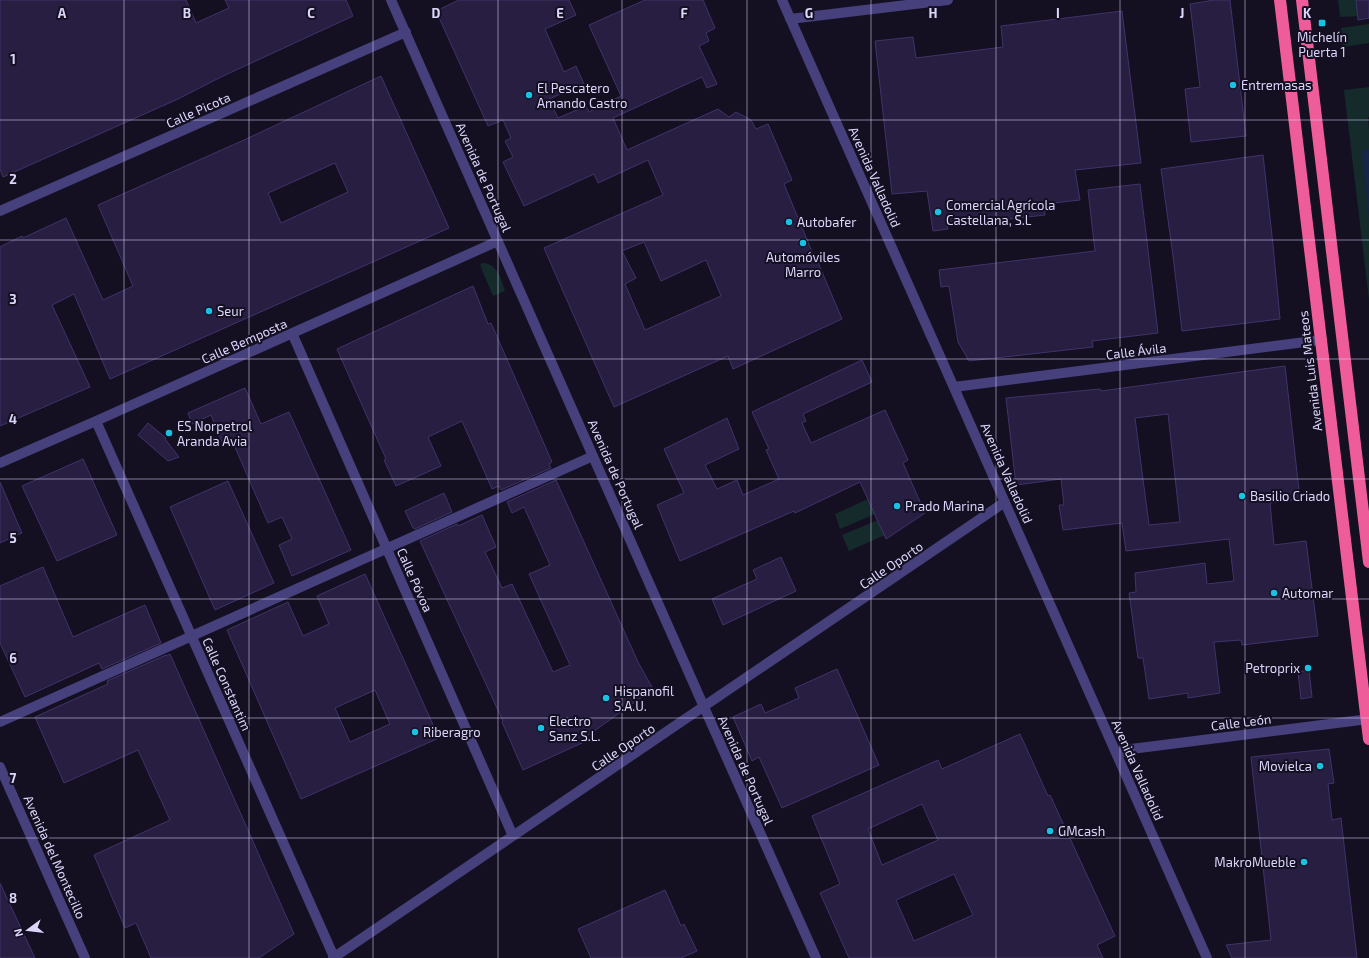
<svg xmlns="http://www.w3.org/2000/svg" width="1369" height="958" font-family="'Exo 2',sans-serif">
<style>
.green{fill:#142a2b}
.water{fill:#152647}
.building{fill:#271e41;stroke:#41336a;fill-rule:evenodd}
.lines{fill:none;stroke-linecap:round;stroke-linejoin:round}
.minor{stroke:#46407c;stroke-width:10}
.highway{stroke:#ee5d99;stroke-width:12}
.grid{fill:none;stroke:#dcd6fb;stroke-width:1;stroke-opacity:0.55}
.poi-dot{fill:#19c2e4;stroke:#141022;stroke-width:1.5}
.labels{text-anchor:middle;dominant-baseline:central;stroke-width:4;stroke-linejoin:round;paint-order:stroke}
.poi-label{font-size:13px;fill:#dcd6fb;stroke:#141022;text-anchor:start}
.street-label{font-size:13px;fill:#dcd6fb;stroke:#141022}
.grid-label{font-size:13px;text-anchor:middle;font-weight:bold;fill:#dcd6fb;stroke:#141022;stroke-width:4;stroke-linejoin:round;paint-order:stroke}
</style>
<rect width="100%" height="100%" fill="#141022"/>
<path class="green" d="M 1338,0 L 1356,0 L 1358,16 L 1340,17 Z
M 1369,24 L 1369,43 L 1343,47 L 1341,28 Z
M 1369,87 L 1369,117 L 1368,117 L 1369,130 L 1369,300 L 1344,90 Z
M 483,263 C 498,264 501,279 505,291 L 493,296 L 480,265 Z
M 868,499 L 875,514 L 840,529 L 835,514 Z
M 878,520 L 885,535 L 849,551 L 842,535 Z"/>
<path class="water" d="M 1369,149 L 1369,217 L 1361,150 Z"/>
<path class="building" d="M 0,0 L 186,0 L 196,23 L 229,8 L 225,0 L 346,0 L 353,16 L 221,77 L 178,99 L 3,177 L 0,169 Z
M 459,0 L 569,0 L 576,15 L 545,29 L 564,72 L 576,66 L 584,84 L 549,99 L 558,118 L 586,106 L 589,112 L 621,96 L 589,25 L 645,0 L 703,0 L 715,28 L 706,33 L 709,41 L 699,46 L 717,84 L 707,88 L 702,77 L 613,118 L 627,150 L 718,109 L 729,117 L 736,112 L 751,120 L 756,129 L 768,124 L 792,180 L 784,184 L 813,254 L 814,253 L 842,319 L 733,369 L 728,356 L 614,407 L 544,248 L 663,195 L 648,160 L 598,183 L 594,174 L 524,206 L 503,162 L 513,157 L 505,141 L 511,138 L 503,120 L 488,126 L 436,11 ZM 644,242 L 661,281 L 706,260 L 721,296 L 645,330 L 625,284 L 636,278 L 622,251 Z
M 1214,0 L 1230,0 L 1246,136 L 1191,142 L 1185,89 L 1200,87 L 1190,4 Z
M 1356,0 L 1369,0 L 1369,18 L 1358,20 Z
M 1122,11 L 1141,163 L 1075,170 L 1080,200 L 1044,204 L 1045,215 L 947,226 L 948,229 L 933,231 L 927,191 L 892,194 L 875,41 L 913,37 L 916,58 L 1003,47 L 1001,26 Z
M 381,76 L 449,228 L 110,379 L 74,294 L 52,305 L 90,387 L 0,426 L 0,247 L 22,236 L 23,238 L 66,218 L 103,300 L 133,286 L 98,205 L 244,140 ZM 335,163 L 348,192 L 281,223 L 268,193 Z
M 1263,155 L 1273,245 L 1280,319 L 1182,331 L 1173,256 L 1161,169 Z
M 1140,184 L 1158,333 L 1092,341 L 1093,347 L 969,361 L 958,342 L 949,286 L 941,287 L 939,270 L 1095,251 L 1088,190 Z
M 473,286 L 488,324 L 491,323 L 552,462 L 549,464 L 551,468 L 501,490 L 499,486 L 492,489 L 462,421 L 428,437 L 441,466 L 396,486 L 384,460 L 386,459 L 337,349 Z
M 862,360 L 872,382 L 803,414 L 806,421 L 802,423 L 811,443 L 885,410 L 908,460 L 903,463 L 925,513 L 886,539 L 860,482 L 795,513 L 794,511 L 680,561 L 657,505 L 684,493 L 664,449 L 727,418 L 739,449 L 705,465 L 717,489 L 737,480 L 743,495 L 779,479 L 766,450 L 769,449 L 752,412 Z
M 1285,366 L 1300,499 L 1270,503 L 1274,545 L 1306,541 L 1318,636 L 1242,645 L 1241,640 L 1214,642 L 1220,693 L 1188,698 L 1188,693 L 1149,699 L 1143,658 L 1138,658 L 1129,593 L 1136,592 L 1135,573 L 1205,563 L 1207,584 L 1234,581 L 1229,539 L 1126,551 L 1122,523 L 1063,530 L 1059,505 L 1064,505 L 1061,479 L 1016,485 L 1006,398 L 1100,389 L 1101,391 ZM 1168,414 L 1180,522 L 1149,525 L 1135,418 Z
M 245,388 L 261,424 L 289,412 L 351,550 L 292,576 L 279,545 L 292,539 L 282,517 L 268,523 L 231,438 L 222,442 L 211,415 L 192,424 L 188,413 Z
M 148,423 L 166,438 L 165,439 L 179,457 L 168,461 L 138,435 Z
M 83,459 L 117,535 L 57,561 L 22,486 Z
M 556,480 L 638,662 L 653,689 L 583,739 L 584,742 L 523,770 L 502,722 L 503,721 L 420,541 L 457,524 L 458,526 L 482,515 L 496,547 L 485,552 L 502,588 L 512,584 L 553,672 L 570,665 L 529,574 L 550,565 L 524,507 L 512,513 L 507,502 Z
M 228,481 L 274,583 L 215,610 L 170,507 Z
M 0,482 L 22,533 L 0,543 Z
M 444,493 L 452,512 L 415,529 L 413,528 L 405,511 Z
M 781,557 L 796,591 L 723,625 L 712,599 L 757,579 L 753,570 Z
M 43,567 L 73,637 L 145,605 L 161,643 L 102,669 L 99,663 L 25,697 L 0,643 L 0,586 Z
M 365,574 L 439,738 L 301,799 L 227,630 L 288,602 L 303,636 L 329,624 L 317,596 ZM 375,690 L 390,724 L 350,742 L 335,708 Z
M 170,654 L 294,934 L 259,958 L 151,958 L 136,923 L 125,928 L 94,855 L 170,820 L 138,750 L 64,783 L 35,717 L 108,684 L 107,681 L 166,655 L 166,656 Z
M 837,669 L 879,765 L 782,808 L 759,757 L 752,761 L 733,717 L 761,704 L 765,713 L 799,698 L 795,688 Z
M 1309,670 L 1312,697 L 1301,699 L 1298,672 Z
M 1020,734 L 1048,796 L 1050,795 L 1115,936 L 1097,945 L 1103,958 L 849,958 L 820,893 L 840,884 L 812,816 L 938,760 L 942,769 ZM 922,804 L 938,840 L 882,865 L 868,829 ZM 954,874 L 973,915 L 914,941 L 896,900 Z
M 1329,749 L 1334,783 L 1328,784 L 1332,820 L 1341,818 L 1357,958 L 1232,958 L 1226,945 L 1271,940 L 1251,757 Z
M 0,883 L 35,958 L 0,958 Z
M 665,890 L 681,926 L 684,924 L 697,951 L 681,958 L 591,958 L 578,929 Z"/>
<g class="lines">
<path class="minor" d="M 391,0 L 704,707 L 816,958
M 782,0 L 1207,958
M 790,19 L 948,0
M 0,211 L 406,32
M 292,333 L 513,836
M 954,387 L 1321,340
M 96,421 L 334,957
M 0,463 L 96,421 L 498,241
M 0,722 L 593,456
M 1117,754 L 1131,749 L 1369,719
M 0,767 L 85,958
M 333,958 L 1005,502"/>
<path class="highway" d="M 1280,0 L 1369,739
M 1302,0 L 1369,562"/>
</g>
<path class="grid" d="M 124,0 L 124,958M 249,0 L 249,958M 373,0 L 373,958M 498,0 L 498,958M 622,0 L 622,958M 747,0 L 747,958M 871,0 L 871,958M 996,0 L 996,958M 1120,0 L 1120,958M 1245,0 L 1245,958M 0,120 L 1369,120M 0,240 L 1369,240M 0,359 L 1369,359M 0,479 L 1369,479M 0,599 L 1369,599M 0,718 L 1369,718M 0,838 L 1369,838"/>
<g class="poi-dot">
<rect x="1318" y="19" width="8" height="8" rx="2"/>
<circle cx="1233" cy="85" r="4"/>
<circle cx="529" cy="95" r="4"/>
<circle cx="938" cy="212" r="4"/>
<circle cx="789" cy="222" r="4"/>
<circle cx="803" cy="243" r="4"/>
<circle cx="209" cy="311" r="4"/>
<circle cx="169" cy="433" r="4"/>
<circle cx="1242" cy="496" r="4"/>
<circle cx="897" cy="506" r="4"/>
<circle cx="1274" cy="593" r="4"/>
<circle cx="1308" cy="668" r="4"/>
<circle cx="606" cy="698" r="4"/>
<circle cx="541" cy="728" r="4"/>
<circle cx="415" cy="732" r="4"/>
<circle cx="1320" cy="766" r="4"/>
<circle cx="1050" cy="831" r="4"/>
<circle cx="1304" cy="862" r="4"/>
</g>
<g class="labels">
<g class="poi-label">
<text x="1322" y="37" text-anchor="middle">Michelín<tspan x="1322" dy="15">Puerta 1</tspan></text>
<text x="1241" y="85">Entremasas</text>
<text x="537" y="88">El Pescatero<tspan x="537" dy="15">Amando Castro</tspan></text>
<text x="946" y="205">Comercial Agrícola<tspan x="946" dy="15">Castellana, S.L</tspan></text>
<text x="797" y="222">Autobafer</text>
<text x="803" y="257" text-anchor="middle">Automóviles<tspan x="803" dy="15">Marro</tspan></text>
<text x="217" y="311">Seur</text>
<text x="177" y="426">ES Norpetrol<tspan x="177" dy="15">Aranda Avia</tspan></text>
<text x="1250" y="496">Basilio Criado</text>
<text x="905" y="506">Prado Marina</text>
<text x="1282" y="593">Automar</text>
<text x="1300" y="668" text-anchor="end">Petroprix</text>
<text x="614" y="691">Hispanofil<tspan x="614" dy="15">S.A.U.</tspan></text>
<text x="549" y="721">Electro<tspan x="549" dy="15">Sanz S.L.</tspan></text>
<text x="423" y="732">Riberagro</text>
<text x="1312" y="766" text-anchor="end">Movielca</text>
<text x="1058" y="831">GMcash</text>
<text x="1296" y="862" text-anchor="end">MakroMueble</text>
</g>
<g class="street-label">
<text transform="translate(198 110) rotate(-24)">Calle Picota</text>
<text transform="translate(484 177) rotate(66)">Avenida de Portugal</text>
<text transform="translate(875 177) rotate(66)">Avenida Valladolid</text>
<text transform="translate(244 341) rotate(-24)">Calle Bemposta</text>
<text transform="translate(1136 351) rotate(-7)">Calle Ávila</text>
<text transform="translate(1310 371) rotate(-97)">Avenida Luis Mateos</text>
<text transform="translate(1007 473) rotate(66)">Avenida Valladolid</text>
<text transform="translate(616 474) rotate(66)">Avenida de Portugal</text>
<text transform="translate(891 565) rotate(-34)">Calle Oporto</text>
<text transform="translate(415 580) rotate(66)">Calle Póvoa</text>
<text transform="translate(227 684) rotate(66)">Calle Constantim</text>
<text transform="translate(1241 722) rotate(-7)">Calle León</text>
<text transform="translate(623 747) rotate(-34)">Calle Oporto</text>
<text transform="translate(746 770) rotate(66)">Avenida de Portugal</text>
<text transform="translate(1138 770) rotate(66)">Avenida Valladolid</text>
<text transform="translate(55 857) rotate(66)">Avenida del Montecillo</text>
</g>
</g>
<g class="grid-label">
<text x="62" y="18">A</text>
<text x="187" y="18">B</text>
<text x="311" y="18">C</text>
<text x="436" y="18">D</text>
<text x="560" y="18">E</text>
<text x="684" y="18">F</text>
<text x="809" y="18">G</text>
<text x="933" y="18">H</text>
<text x="1058" y="18">I</text>
<text x="1182" y="18">J</text>
<text x="1307" y="18">K</text>
<text x="13" y="64">1</text>
<text x="13" y="184">2</text>
<text x="13" y="304">3</text>
<text x="13" y="424">4</text>
<text x="13" y="543">5</text>
<text x="13" y="663">6</text>
<text x="13" y="783">7</text>
<text x="13" y="903">8</text>
</g>
<g transform="translate(28 930) rotate(255)" stroke="#141022" stroke-width="3" paint-order="stroke">
<path d="M0-3L7 15L0 10L-7 15Z" fill="#dcd6fb"/>
<text y="-6" font-size="11" font-weight="bold" text-anchor="middle" fill="#dcd6fb">N</text>
</g>
</svg>
